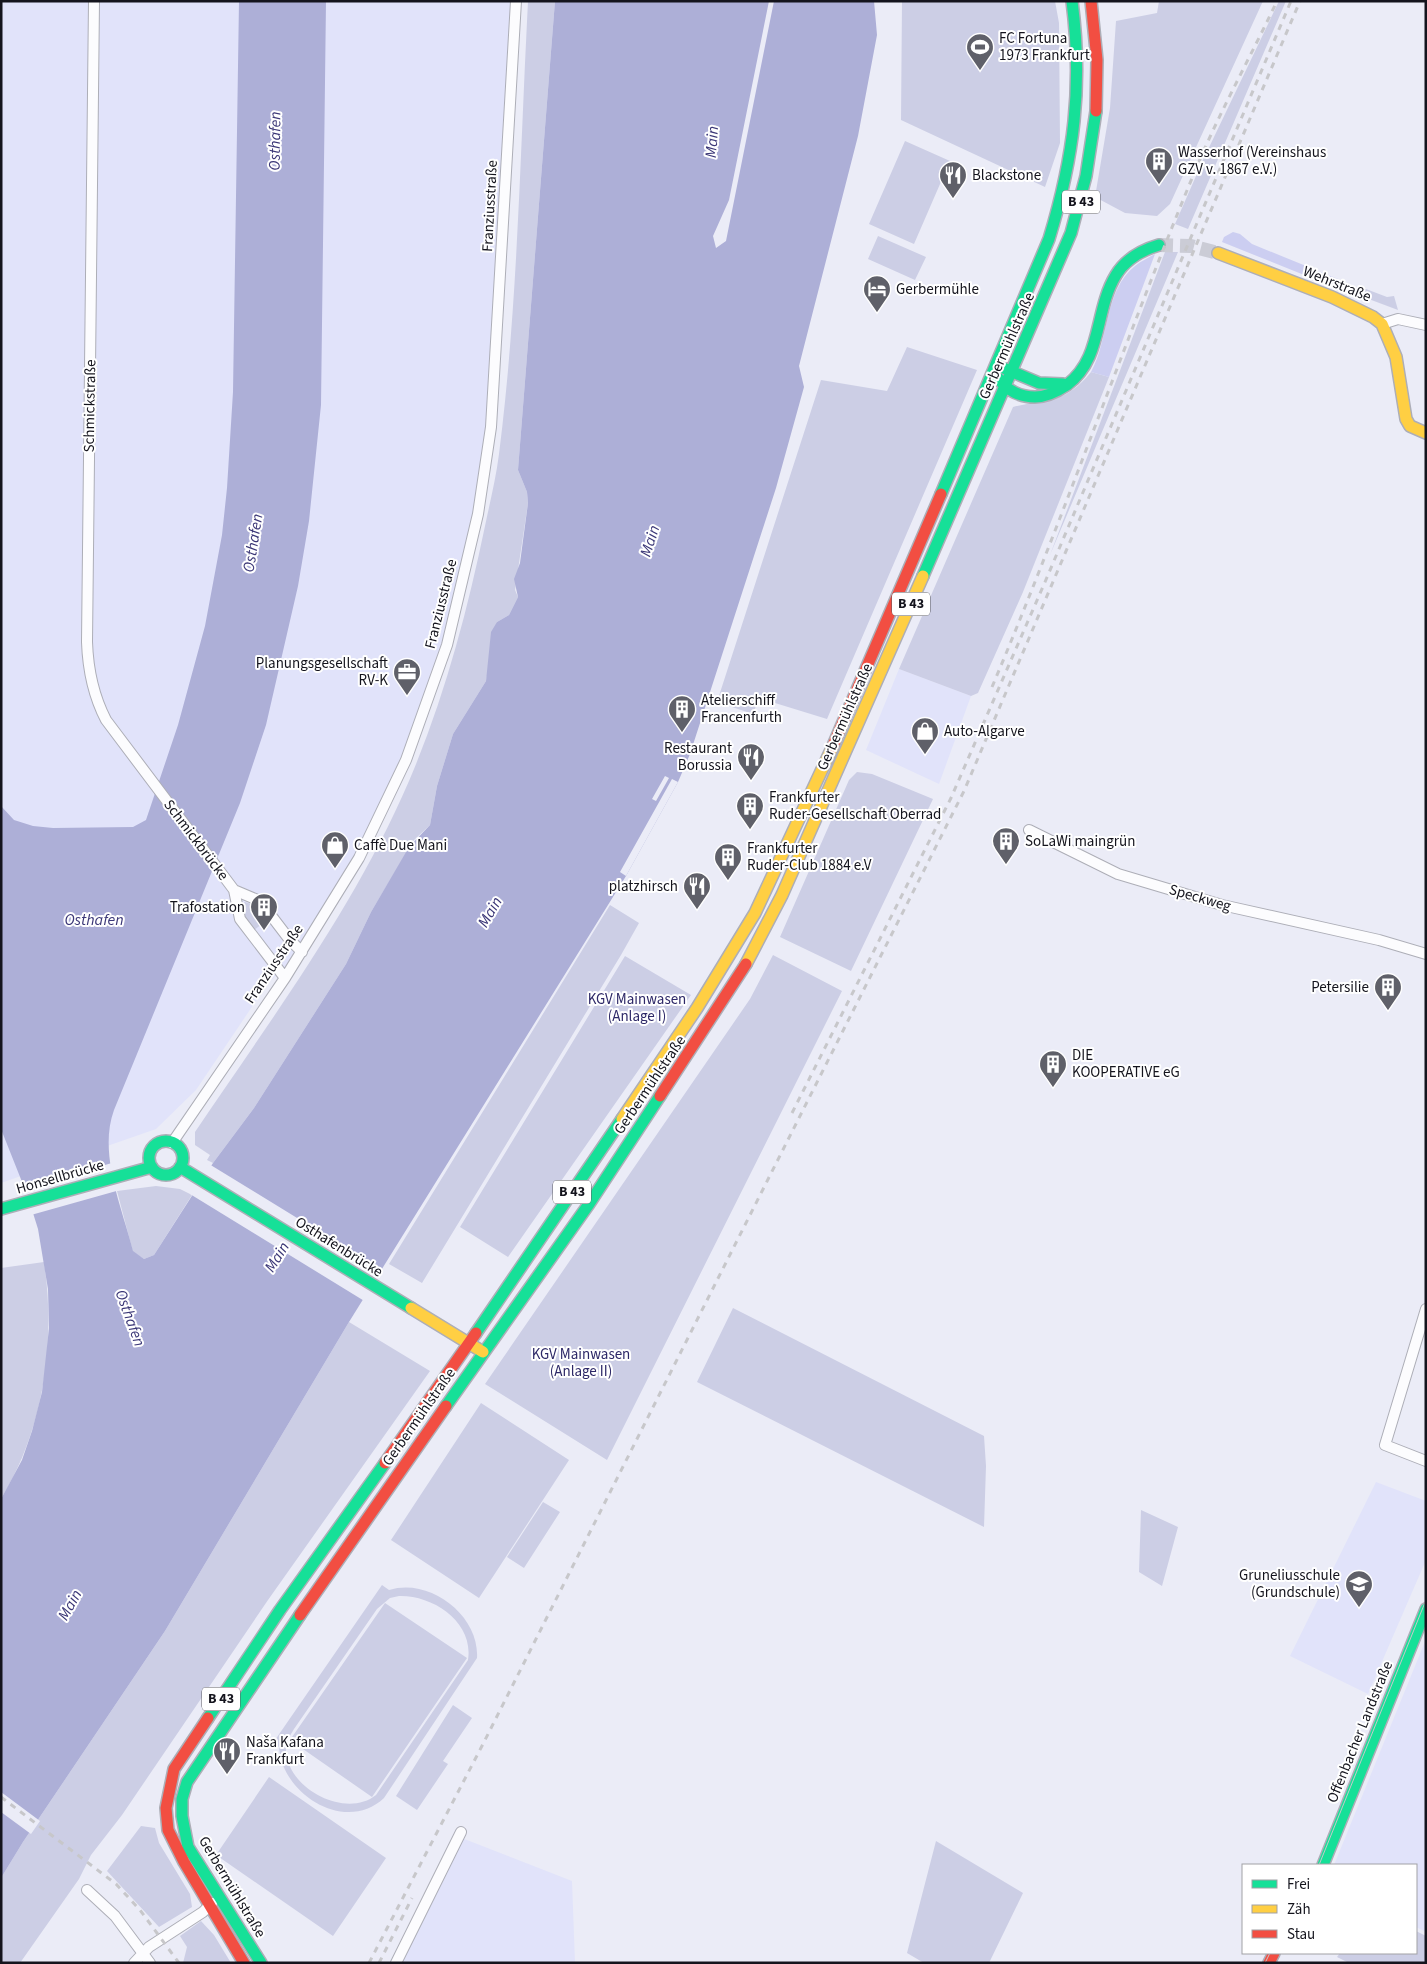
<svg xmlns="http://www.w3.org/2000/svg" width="1427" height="1964" font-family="'Source Sans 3',sans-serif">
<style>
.built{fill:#e1e3fa}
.green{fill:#cccee5;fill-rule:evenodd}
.forest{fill:#cccef1}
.water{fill:#adafd7}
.pier{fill:#ebecf7}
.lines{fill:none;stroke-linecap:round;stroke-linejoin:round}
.secondary-tunnel{stroke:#cbccd6;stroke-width:14;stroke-dasharray:14 7;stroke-linecap:butt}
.street-casing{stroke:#adaeb7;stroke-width:12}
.fast-casing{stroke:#adaeb7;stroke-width:14}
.slow-casing{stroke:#adaeb7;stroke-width:14}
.jam-casing{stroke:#adaeb7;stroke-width:14}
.street{stroke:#fcfcfe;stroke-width:10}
.fast{stroke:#16e098;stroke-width:11}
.slow{stroke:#ffcf43;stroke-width:11}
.jam{stroke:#f24e42;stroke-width:11}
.tram{stroke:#c7c7ca;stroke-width:1}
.rail{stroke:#c7c7ca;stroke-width:3;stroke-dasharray:6 6;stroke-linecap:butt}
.labels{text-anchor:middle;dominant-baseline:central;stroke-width:4;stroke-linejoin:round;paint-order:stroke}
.shield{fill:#fff;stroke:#5a5a61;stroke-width:1}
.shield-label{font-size:14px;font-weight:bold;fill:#14141d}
.poi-label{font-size:15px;fill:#14141d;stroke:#fff;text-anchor:start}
.street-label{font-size:15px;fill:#14141d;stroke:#fff}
.park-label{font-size:15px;fill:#2d2867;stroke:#fff}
.water-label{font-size:16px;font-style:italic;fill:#3b3777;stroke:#fff}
</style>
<rect width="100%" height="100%" fill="#ebecf7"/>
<path class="built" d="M 1,1 L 516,1 L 491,427 L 457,605 L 391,796 L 302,952 L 268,983 L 196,1090 L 156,1129 L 1,1183 Z
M 899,669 L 971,696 L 939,784 L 866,750 Z
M 1376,1482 L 1426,1501 L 1426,1560 L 1368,1694 L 1290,1656 Z
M 1426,1639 L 1426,1932 L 1416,1927 L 1416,1865 L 1334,1865 Z
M 454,1835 L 572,1881 L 575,1963 L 391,1963 Z"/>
<path class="green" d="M 528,1 L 555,1 L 518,470 L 527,492 L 528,503 L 515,590 L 518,597 L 509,615 L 497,622 L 486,681 L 453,734 L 437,786 L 430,825 L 414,840 L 371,912 L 346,964 L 254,1108 L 213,1163 L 207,1160 L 210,1155 L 195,1145 L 195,1132 C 271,1019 355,907 409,781 C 444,699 467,613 485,526 C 490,502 496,478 499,454 C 518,305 520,152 528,1 Z
M 902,1 L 1055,1 L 1059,23 L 1060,143 L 1045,187 L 901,120 Z
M 1159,1 L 1263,1 L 1170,204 L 1157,216 L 1125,213 L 1095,197 L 1110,108 L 1116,21 L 1157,13 Z
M 1279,1 L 1286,1 L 1188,229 L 1175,224 L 1203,160 Z
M 905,141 L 950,161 L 914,244 L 869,224 Z
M 878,236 L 926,257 L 915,280 L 868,259 Z
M 1165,252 L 1178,252 L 1050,555 Z
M 1358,286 L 1387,297 L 1394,296 L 1398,310 L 1350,292 Z
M 907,347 L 977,370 L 827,719 L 759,698 L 753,714 L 717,702 L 821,380 L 887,391 Z
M 1091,372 L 1109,377 L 1023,592 L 978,693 L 971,696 L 899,669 L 1013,407 C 1049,398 1065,404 1091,372 Z
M 857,772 L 872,774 L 933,799 L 851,971 L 780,937 L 849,780 Z
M 245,902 L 251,904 L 265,922 L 254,930 L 241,912 L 241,905 Z
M 610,905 L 639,923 L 621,955 L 422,1283 L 389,1264 Z
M 773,955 L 842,991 L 607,1460 L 485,1384 L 750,999 Z
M 625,956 L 691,995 L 508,1257 L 460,1227 Z
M 156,1186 L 180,1189 L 192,1195 L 154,1255 L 144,1259 L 133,1252 L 117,1191 Z
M 44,1262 C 56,1342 44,1429 1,1499 L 1,1268 Z
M 733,1308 L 984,1436 L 986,1466 L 984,1527 L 697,1382 Z
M 349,1322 L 430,1371 L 268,1600 L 122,1815 L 91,1855 L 79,1879 L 20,1963 L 1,1963 L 1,1878 L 23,1842 L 165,1631 Z
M 481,1403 L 569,1460 L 479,1598 L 391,1540 Z
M 543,1502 L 560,1512 L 524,1568 L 507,1557 Z
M 1141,1510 L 1178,1527 L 1162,1586 L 1139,1572 Z
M 382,1585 L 389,1590 C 430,1577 480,1616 477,1658 L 384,1798 C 346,1834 282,1795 279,1747 L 273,1743 ZM 399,1596 C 433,1595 474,1622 468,1660 L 376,1795 C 345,1820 283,1787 286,1746 C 287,1740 291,1734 294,1729 L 377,1609 L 390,1598 Z
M 385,1603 L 467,1658 L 372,1797 L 290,1740 Z
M 453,1705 L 472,1718 L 443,1761 L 448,1764 L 417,1810 L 396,1796 Z
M 269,1777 L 386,1858 L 333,1936 L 216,1855 Z
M 141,1826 L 155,1828 L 159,1843 L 190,1894 L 192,1907 L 159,1927 L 107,1871 Z
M 936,1841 L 1023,1893 L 989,1963 L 924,1963 L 907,1953 Z
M 201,1921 L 214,1935 L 231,1963 L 183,1963 L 187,1947 L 180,1936 Z
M 1416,1931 L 1426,1936 L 1426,1963 L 1349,1963 L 1337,1957 L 1340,1953 L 1416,1953 Z"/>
<path class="forest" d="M 1233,232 L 1240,234 L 1252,244 L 1338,279 L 1340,283 L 1334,287 L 1222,242 L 1224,237 Z
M 1155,254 L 1109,377 L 1091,372 C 1109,340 1104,290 1135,266 C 1141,261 1148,258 1155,254 Z"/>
<path class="water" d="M 239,1 L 326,1 L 321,405 L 309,521 L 298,586 L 266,725 L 240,803 L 114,1110 C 98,1154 122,1207 133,1251 L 144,1259 L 154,1255 L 213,1163 L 254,1108 L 346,964 L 371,912 L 409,847 L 430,825 L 437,786 L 453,734 L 486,681 L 491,632 L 497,622 L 509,615 L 518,597 L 514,579 L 520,563 L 528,503 L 527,492 L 518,470 L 555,1 L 769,1 L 729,200 L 713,236 L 716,248 L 726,241 L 774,1 L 874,1 L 877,35 L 858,136 L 799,366 L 804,387 L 776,488 L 690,754 L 678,782 L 626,876 L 349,1322 L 165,1631 L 23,1842 L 1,1878 L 1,1499 L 22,1460 L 32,1431 L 42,1392 L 49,1328 L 48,1289 L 38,1229 L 28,1197 L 1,1129 L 1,806 L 14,820 L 33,826 L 53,828 L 133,827 L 146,820 L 178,725 L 205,626 L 222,535 L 227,488 L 233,392 Z"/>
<path class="pier" d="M 665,776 L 669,778 L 656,801 L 652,799 Z
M 672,779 L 678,782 L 626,876 L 620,872 Z
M 112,1163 L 120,1190 L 31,1215 L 22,1188 Z
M 209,1164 L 385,1272 L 366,1302 L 190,1194 Z
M 1,1792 L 40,1821 L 31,1834 L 1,1812 Z"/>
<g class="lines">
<path class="secondary-tunnel" d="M 1159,245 L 1191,246 L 1218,253"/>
<g class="street-casing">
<path id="street" d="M 94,1 L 87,642 C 88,671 93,695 106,720 L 234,890 L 240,919 L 285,978
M 1382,324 L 1398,319 L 1426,325
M 1029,830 L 1118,874 L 1222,905 L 1379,940 L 1426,954
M 234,890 L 260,901 L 289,939 L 302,952
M 172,1143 L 285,978 L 359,858 L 406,760 L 447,645 L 478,514 L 491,427 L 516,1
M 1426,1309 L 1385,1445 L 1426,1461
M 87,1890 L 115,1916 L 150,1963
M 134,1963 L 149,1947 L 203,1912 L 212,1903
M 396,1963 L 461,1832"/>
</g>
<g class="fast-casing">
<path id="fast" d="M 1001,367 L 1039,383 L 1063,384
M 999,379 C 1007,391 1021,397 1035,397 C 1047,397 1058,391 1067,385 C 1103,358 1094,311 1116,275 C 1125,260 1142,250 1159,245
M 941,494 L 1049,239 C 1074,157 1083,86 1072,1
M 923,576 L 1071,233 L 1086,176 L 1096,111
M149 1158a17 17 0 1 1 34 0a17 17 0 1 1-34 0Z
M 180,1167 L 411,1308
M 1,1209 L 152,1167
M 476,1333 L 622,1119
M 446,1406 L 589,1204 L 660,1096
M 208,1718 L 280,1610 L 385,1463
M 1323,1865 L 1426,1609
M 261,1963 L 188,1847 L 182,1816 L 182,1799 L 187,1782 L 300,1615"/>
</g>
<g class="slow-casing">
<path id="slow" d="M 1218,253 L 1332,297 L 1373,317 L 1382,324 L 1396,357 L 1406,419 L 1410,426 L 1426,433
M 746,964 L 782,895 L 923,576
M 622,1119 L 697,1008 L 755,913 L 832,748
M 411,1308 L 483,1352"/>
</g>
<g class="jam-casing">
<path id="jam" d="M 1091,1 L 1097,60 L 1096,111
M 832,748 L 941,494
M 660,1096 L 746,964
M 385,1463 L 476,1333
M 300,1615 L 446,1406
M 208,1718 L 174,1769 L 166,1808 L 168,1830 L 184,1862 L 244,1963
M 1269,1963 L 1274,1953"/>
</g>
<use href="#street" class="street"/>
<use href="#fast" class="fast"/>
<use href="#slow" class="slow"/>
<use href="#jam" class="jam"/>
<path class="tram" d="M 1319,1865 L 1426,1600
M 1265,1963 L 1270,1953"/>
<path class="rail" d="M 992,687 C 1064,517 1124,342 1195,171 C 1219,113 1250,58 1277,1
M 792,1113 L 951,798 L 1045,582 L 1291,1
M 1,1797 L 116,1884 L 140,1910 L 179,1963
M 369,1963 L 483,1744 L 964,791 L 1300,1
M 379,1963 L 412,1898"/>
</g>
<defs>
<g id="stadium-pin" transform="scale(1.4375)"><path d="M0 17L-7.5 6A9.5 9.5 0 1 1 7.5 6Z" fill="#5f6069" stroke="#fff"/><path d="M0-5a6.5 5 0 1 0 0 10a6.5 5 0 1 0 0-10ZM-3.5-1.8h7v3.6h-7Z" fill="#fff"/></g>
<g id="building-pin" transform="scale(1.4375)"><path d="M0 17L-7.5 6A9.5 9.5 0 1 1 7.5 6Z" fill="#5f6069" stroke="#fff"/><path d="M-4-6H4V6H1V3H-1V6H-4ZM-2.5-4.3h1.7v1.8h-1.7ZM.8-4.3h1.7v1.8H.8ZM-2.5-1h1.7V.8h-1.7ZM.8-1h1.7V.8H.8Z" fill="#fff"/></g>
<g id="restaurant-pin" transform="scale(1.4375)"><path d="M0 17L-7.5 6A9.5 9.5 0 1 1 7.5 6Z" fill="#5f6069" stroke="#fff"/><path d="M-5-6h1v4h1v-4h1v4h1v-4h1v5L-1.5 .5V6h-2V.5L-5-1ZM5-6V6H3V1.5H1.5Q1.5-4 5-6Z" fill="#fff"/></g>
<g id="hotel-pin" transform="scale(1.4375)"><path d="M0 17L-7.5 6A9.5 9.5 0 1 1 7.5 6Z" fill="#5f6069" stroke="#fff"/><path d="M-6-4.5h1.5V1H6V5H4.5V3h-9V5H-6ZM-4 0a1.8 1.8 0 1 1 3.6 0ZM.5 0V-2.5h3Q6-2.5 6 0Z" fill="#fff"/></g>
<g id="office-pin" transform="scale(1.4375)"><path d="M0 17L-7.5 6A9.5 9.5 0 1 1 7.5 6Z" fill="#5f6069" stroke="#fff"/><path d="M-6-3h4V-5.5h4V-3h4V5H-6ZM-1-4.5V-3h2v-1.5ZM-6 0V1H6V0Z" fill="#fff"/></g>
<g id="shop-pin" transform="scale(1.4375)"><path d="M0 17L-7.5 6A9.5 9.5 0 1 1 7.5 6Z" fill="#5f6069" stroke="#fff"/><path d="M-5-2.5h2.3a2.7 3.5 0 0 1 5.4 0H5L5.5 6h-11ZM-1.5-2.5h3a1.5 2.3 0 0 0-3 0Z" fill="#fff"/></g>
<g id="school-pin" transform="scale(1.4375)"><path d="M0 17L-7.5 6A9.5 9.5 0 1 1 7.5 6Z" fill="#5f6069" stroke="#fff"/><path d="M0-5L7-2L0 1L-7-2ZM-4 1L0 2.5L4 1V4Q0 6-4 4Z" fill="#fff"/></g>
</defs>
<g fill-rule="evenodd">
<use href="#stadium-pin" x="980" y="47"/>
<use href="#building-pin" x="1159" y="161"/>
<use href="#restaurant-pin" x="953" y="175"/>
<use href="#hotel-pin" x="877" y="289"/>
<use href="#office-pin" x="407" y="672"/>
<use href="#building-pin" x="682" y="709"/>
<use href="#shop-pin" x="925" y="731"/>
<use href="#restaurant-pin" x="751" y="757"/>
<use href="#building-pin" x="750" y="806"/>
<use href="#building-pin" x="1006" y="841"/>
<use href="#shop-pin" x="335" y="845"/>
<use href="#building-pin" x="728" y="857"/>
<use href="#restaurant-pin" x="697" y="886"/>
<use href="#building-pin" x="264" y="907"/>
<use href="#building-pin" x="1388" y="987"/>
<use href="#building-pin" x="1053" y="1064"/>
<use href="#school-pin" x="1359" y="1584"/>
<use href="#restaurant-pin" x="227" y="1751"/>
</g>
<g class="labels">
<g class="shield">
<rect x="1062" y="190.5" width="38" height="23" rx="4"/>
<rect x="892" y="592.5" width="38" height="23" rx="4"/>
<rect x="553" y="1180.5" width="38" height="23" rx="4"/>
<rect x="202" y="1687.5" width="38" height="23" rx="4"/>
</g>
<g class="shield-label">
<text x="1081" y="202">B 43</text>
<text x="911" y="604">B 43</text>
<text x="572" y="1192">B 43</text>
<text x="221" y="1699">B 43</text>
</g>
<g class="poi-label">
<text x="999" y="38">FC Fortuna<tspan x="999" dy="17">1973 Frankfurt</tspan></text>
<text x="1178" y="152">Wasserhof (Vereinshaus<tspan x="1178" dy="17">GZV v. 1867 e.V.)</tspan></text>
<text x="972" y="175">Blackstone</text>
<text x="896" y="289">Gerbermühle</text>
<text x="388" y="663" text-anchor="end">Planungsgesellschaft<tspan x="388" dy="17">RV-K</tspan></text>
<text x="701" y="700">Atelierschiff<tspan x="701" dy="17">Francenfurth</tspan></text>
<text x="944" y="731">Auto-Algarve</text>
<text x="732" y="748" text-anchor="end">Restaurant<tspan x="732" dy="17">Borussia</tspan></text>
<text x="769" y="797">Frankfurter<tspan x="769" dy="17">Ruder-Gesellschaft Oberrad</tspan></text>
<text x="1025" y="841">SoLaWi maingrün</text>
<text x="354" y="845">Caffè Due Mani</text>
<text x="747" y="848">Frankfurter<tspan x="747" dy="17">Ruder-Club 1884 e.V</tspan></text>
<text x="678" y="886" text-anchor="end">platzhirsch</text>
<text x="245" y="907" text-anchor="end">Trafostation</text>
<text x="1369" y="987" text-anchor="end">Petersilie</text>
<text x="1072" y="1055">DIE<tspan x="1072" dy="17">KOOPERATIVE eG</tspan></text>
<text x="1340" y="1575" text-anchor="end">Gruneliusschule<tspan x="1340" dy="17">(Grundschule)</tspan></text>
<text x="246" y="1742">Naša Kafana<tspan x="246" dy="17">Frankfurt</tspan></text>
</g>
<g class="street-label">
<text transform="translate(490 206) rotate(-87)">Franziusstraße</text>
<text transform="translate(1337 284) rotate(22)">Wehrstraße</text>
<text transform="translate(1007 346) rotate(-66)">Gerbermühlstraße</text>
<text transform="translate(90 406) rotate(-89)">Schmickstraße</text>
<text transform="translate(441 604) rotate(-76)">Franziusstraße</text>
<text transform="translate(845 717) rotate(-66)">Gerbermühlstraße</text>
<text transform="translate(196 840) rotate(53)">Schmickbrücke</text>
<text transform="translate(1200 898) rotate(16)">Speckweg</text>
<text transform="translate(274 964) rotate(-56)">Franziusstraße</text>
<text transform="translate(650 1085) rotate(-56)">Gerbermühlstraße</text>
<text transform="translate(60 1177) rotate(-16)">Honsellbrücke</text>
<text transform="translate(339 1247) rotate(32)">Osthafenbrücke</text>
<text transform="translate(419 1417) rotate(-55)">Gerbermühlstraße</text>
<text transform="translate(1360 1732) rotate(-68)">Offenbacher Landstraße</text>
<text transform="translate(232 1887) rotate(59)">Gerbermühlstraße</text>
</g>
<g class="park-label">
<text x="637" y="999">KGV Mainwasen<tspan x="637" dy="17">(Anlage I)</tspan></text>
<text x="581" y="1354">KGV Mainwasen<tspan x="581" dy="17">(Anlage II)</tspan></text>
</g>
<g class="water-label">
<text transform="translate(275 141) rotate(-89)">Osthafen</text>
<text transform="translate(712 142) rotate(-86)">Main</text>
<text transform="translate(650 541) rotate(-72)">Main</text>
<text transform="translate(253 543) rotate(-81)">Osthafen</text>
<text transform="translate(490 912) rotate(-60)">Main</text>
<text x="94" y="920">Osthafen</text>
<text transform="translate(277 1257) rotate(-58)">Main</text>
<text transform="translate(130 1318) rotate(70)">Osthafen</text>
<text transform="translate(70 1605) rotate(-61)">Main</text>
</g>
</g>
<rect width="1427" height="1964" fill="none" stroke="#14141d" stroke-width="5"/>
<rect x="1242" y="1864" width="175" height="90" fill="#ffffff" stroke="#a1a1a5"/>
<rect x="1252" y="1880" width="25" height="8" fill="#16e098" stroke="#a1a1a5"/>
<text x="1287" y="1889" font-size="15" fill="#14141d">Frei</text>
<rect x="1252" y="1905" width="25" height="8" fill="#ffcf43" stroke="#a1a1a5"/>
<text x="1287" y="1914" font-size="15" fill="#14141d">Zäh</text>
<rect x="1252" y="1930" width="25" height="8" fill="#f24e42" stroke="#a1a1a5"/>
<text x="1287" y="1939" font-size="15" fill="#14141d">Stau</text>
</svg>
